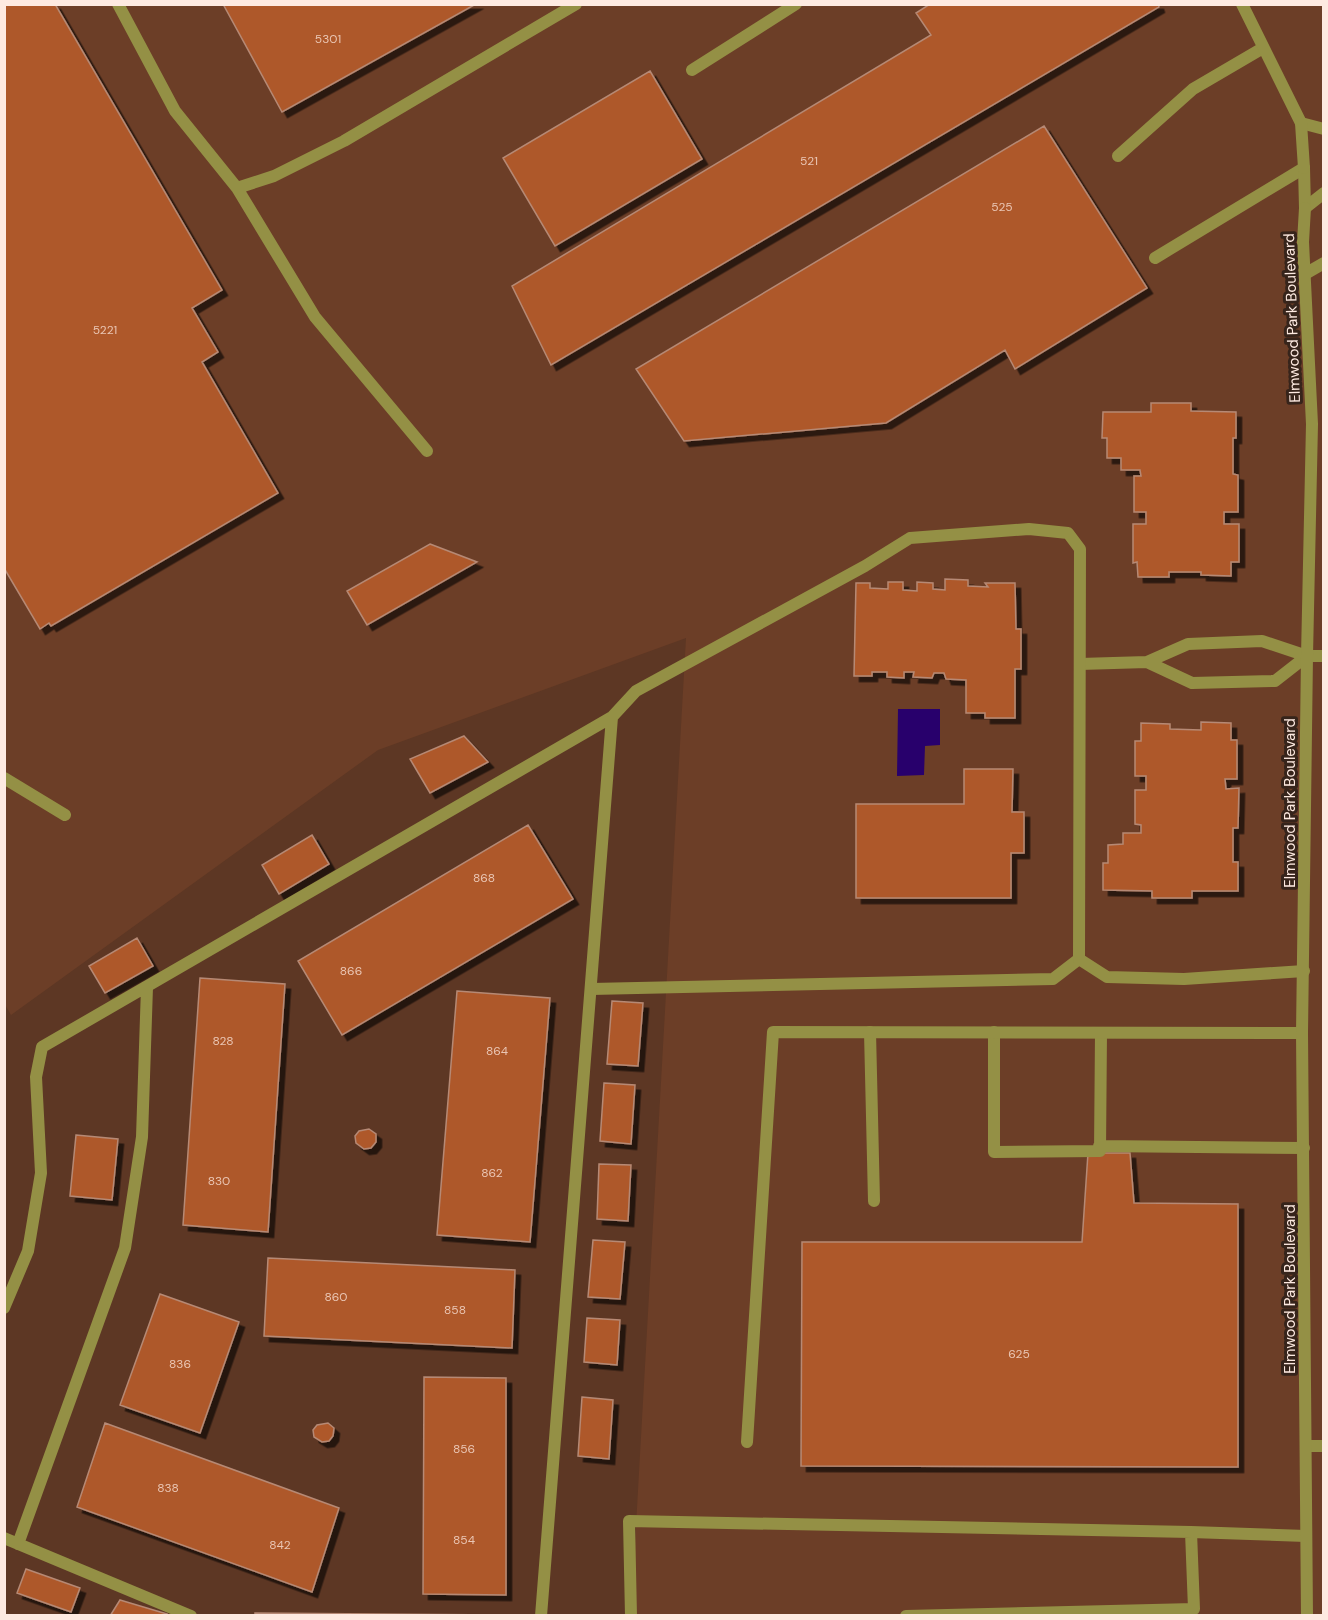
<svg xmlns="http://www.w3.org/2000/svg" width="1328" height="1620" font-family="'DM Sans',sans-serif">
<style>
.built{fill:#6c3e27}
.water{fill:#28006c}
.building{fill:#ae592b;stroke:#b68974;stroke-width:1.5;filter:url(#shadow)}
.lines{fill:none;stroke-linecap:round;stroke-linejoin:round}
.service{stroke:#949045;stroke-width:12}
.minor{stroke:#949045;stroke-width:12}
.tertiary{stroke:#949045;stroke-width:12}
.labels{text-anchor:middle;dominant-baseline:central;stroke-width:6;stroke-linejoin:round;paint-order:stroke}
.number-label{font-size:12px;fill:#eac6b4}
.street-label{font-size:15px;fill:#feeae1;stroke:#36241b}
</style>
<defs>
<filter id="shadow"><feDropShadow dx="5.5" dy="5.5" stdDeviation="0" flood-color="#0009"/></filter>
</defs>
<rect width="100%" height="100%" fill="#5d3724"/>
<path class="built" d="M 4,5 L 1323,5 L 1323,1615 L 631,1615 L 686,638 L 378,750 L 11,1015 L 4,1003 Z"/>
<path class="water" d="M 898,709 L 940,709 L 940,745 L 925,746 L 924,775 L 897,776 Z"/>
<path class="building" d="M 4,4 L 55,4 L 222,290 L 192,308 L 218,352 L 202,362 L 278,493 L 51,626 L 49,623 L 40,629 L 4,568 Z
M 223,4 L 476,4 L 282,112 Z
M 930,4 L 1158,4 L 1159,7 L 551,365 L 512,286 L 931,35 L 916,13 Z
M 650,71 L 702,159 L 555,246 L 503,158 Z
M 1044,126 L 1147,288 L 1015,369 L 1005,350 L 886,423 L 684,441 L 636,369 Z
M 1151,403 L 1191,403 L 1191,411 L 1236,412 L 1236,438 L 1233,438 L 1233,474 L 1238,475 L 1238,512 L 1224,512 L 1224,524 L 1239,524 L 1239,562 L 1231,562 L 1231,576 L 1201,575 L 1201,572 L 1169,572 L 1169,577 L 1138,577 L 1137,562 L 1133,563 L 1133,524 L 1146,524 L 1146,512 L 1134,512 L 1134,476 L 1141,476 L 1140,470 L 1121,470 L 1121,458 L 1107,458 L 1107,438 L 1102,438 L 1103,412 L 1151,412 Z
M 430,544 L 477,562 L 367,625 L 347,591 Z
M 945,579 L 968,580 L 968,586 L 988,587 L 985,583 L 1015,583 L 1016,629 L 1021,629 L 1021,669 L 1015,669 L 1015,718 L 985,718 L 985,713 L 966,713 L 966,680 L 946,679 L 944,673 L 934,673 L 932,678 L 913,677 L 914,672 L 904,672 L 904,678 L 887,677 L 887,672 L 872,672 L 872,676 L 854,676 L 856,583 L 870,583 L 870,588 L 888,589 L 888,582 L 903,582 L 903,590 L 917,591 L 917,582 L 933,583 L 933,589 L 945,590 Z
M 1201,722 L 1231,723 L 1231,740 L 1237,740 L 1237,779 L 1225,779 L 1226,789 L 1239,788 L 1238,828 L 1233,828 L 1233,862 L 1238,862 L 1238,891 L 1192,891 L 1192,898 L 1152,898 L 1152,891 L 1103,890 L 1103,863 L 1108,863 L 1108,845 L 1123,844 L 1123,833 L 1141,833 L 1141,825 L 1135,824 L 1135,790 L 1146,790 L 1146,776 L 1135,776 L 1135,741 L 1141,741 L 1141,723 L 1170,724 L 1170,729 L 1201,730 Z
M 464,736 L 488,762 L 430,793 L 410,759 Z
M 964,769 L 1013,769 L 1012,812 L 1024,812 L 1024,853 L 1011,853 L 1011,898 L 856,898 L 856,804 L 964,804 Z
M 528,825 L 573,899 L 342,1035 L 298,961 Z
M 312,835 L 329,864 L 279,894 L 262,865 Z
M 137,938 L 153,966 L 105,993 L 89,966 Z
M 200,978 L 285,984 L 268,1232 L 183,1225 Z
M 457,991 L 550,998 L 530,1242 L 437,1235 Z
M 612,1001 L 643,1003 L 638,1066 L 607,1064 Z
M 604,1083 L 635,1085 L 631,1144 L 600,1141 Z
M 369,1129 L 376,1134 L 376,1142 L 371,1148 L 364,1149 L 356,1143 L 355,1136 L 359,1131 Z
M 76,1135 L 118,1139 L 112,1200 L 70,1196 Z
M 1088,1153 L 1130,1153 L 1134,1203 L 1238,1204 L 1238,1467 L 801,1466 L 802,1242 L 1082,1242 Z
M 599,1164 L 631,1165 L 628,1221 L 597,1219 Z
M 593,1240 L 625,1242 L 620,1299 L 588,1297 Z
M 268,1258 L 515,1270 L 512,1348 L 264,1336 Z
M 160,1294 L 239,1322 L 200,1433 L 120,1405 Z
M 587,1318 L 620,1320 L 617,1365 L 584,1362 Z
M 424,1377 L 506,1378 L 506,1595 L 423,1594 Z
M 582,1397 L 613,1400 L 609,1459 L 578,1456 Z
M 105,1423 L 339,1508 L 312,1592 L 77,1507 Z
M 328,1423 L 334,1428 L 333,1436 L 329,1441 L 322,1442 L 314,1437 L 313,1430 L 317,1425 Z
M 26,1569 L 80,1588 L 71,1612 L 17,1593 Z
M 120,1600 L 167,1614 L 166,1616 L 110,1616 Z
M 255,1613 L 500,1615 L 500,1616 L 255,1616 Z"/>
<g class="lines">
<path class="service" d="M 118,4 L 175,111 L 237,188 L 274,176 L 344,141 L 576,4
M 692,70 L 796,4
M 1301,123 L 1324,129
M 1118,156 L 1193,89 L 1263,48
M 237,188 L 315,317 L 427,451
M 1305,208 L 1324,193
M 1155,258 L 1304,168
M 1305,274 L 1324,263
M 1080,664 L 1147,662 L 1188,644 L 1262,641 L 1307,656 L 1275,681 L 1192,683 L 1147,662
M 4,778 L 65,815
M 591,989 L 1053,979 L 1079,959
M 870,1032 L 874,1201
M 994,1032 L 994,1152 L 1100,1151 L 1101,1033
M 1099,1146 L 1304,1148
M 1306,1446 L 1324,1446
M 631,1616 L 629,1521 L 1191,1532 L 1306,1536
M 906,1616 L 1194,1609 L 1191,1532"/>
<path class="minor" d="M 1304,168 L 1305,208
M 1307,656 L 1324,656
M 612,717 L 636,691 L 865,566 L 910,538 L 1029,529 L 1068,533 L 1080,549 L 1079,959 L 1107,977 L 1184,979 L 1304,971
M 4,1308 L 28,1251 L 41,1173 L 36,1077 L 42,1047 L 612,717 L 541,1616
M 747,1442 L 773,1032 L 1302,1033
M 4,1538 L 191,1616
M 18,1544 L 125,1248 L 142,1137 L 147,987"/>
<path class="tertiary" d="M 1242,4 L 1301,123 L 1304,168
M 1305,208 L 1303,242 L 1312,424 L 1307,656 L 1302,1033 L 1307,1616"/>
</g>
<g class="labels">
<g class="number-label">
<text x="328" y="39">5301</text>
<text x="809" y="161">521</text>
<text x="1002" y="207">525</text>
<text x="105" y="330">5221</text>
<text x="484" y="878">868</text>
<text x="351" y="971">866</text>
<text x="223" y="1041">828</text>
<text x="497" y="1051">864</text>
<text x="492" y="1173">862</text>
<text x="219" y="1181">830</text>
<text x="336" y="1297">860</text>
<text x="455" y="1310">858</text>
<text x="1019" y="1354">625</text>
<text x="180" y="1364">836</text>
<text x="464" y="1449">856</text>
<text x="168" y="1488">838</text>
<text x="464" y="1540">854</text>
<text x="280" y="1545">842</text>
</g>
<g class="street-label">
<text transform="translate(1292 318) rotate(-92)">Elmwood Park Boulevard</text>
<text transform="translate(1290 803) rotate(-90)">Elmwood Park Boulevard</text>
<text transform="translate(1290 1289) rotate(-90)">Elmwood Park Boulevard</text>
</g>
</g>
<rect width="1328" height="1620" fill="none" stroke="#feeae1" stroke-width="12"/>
</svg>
